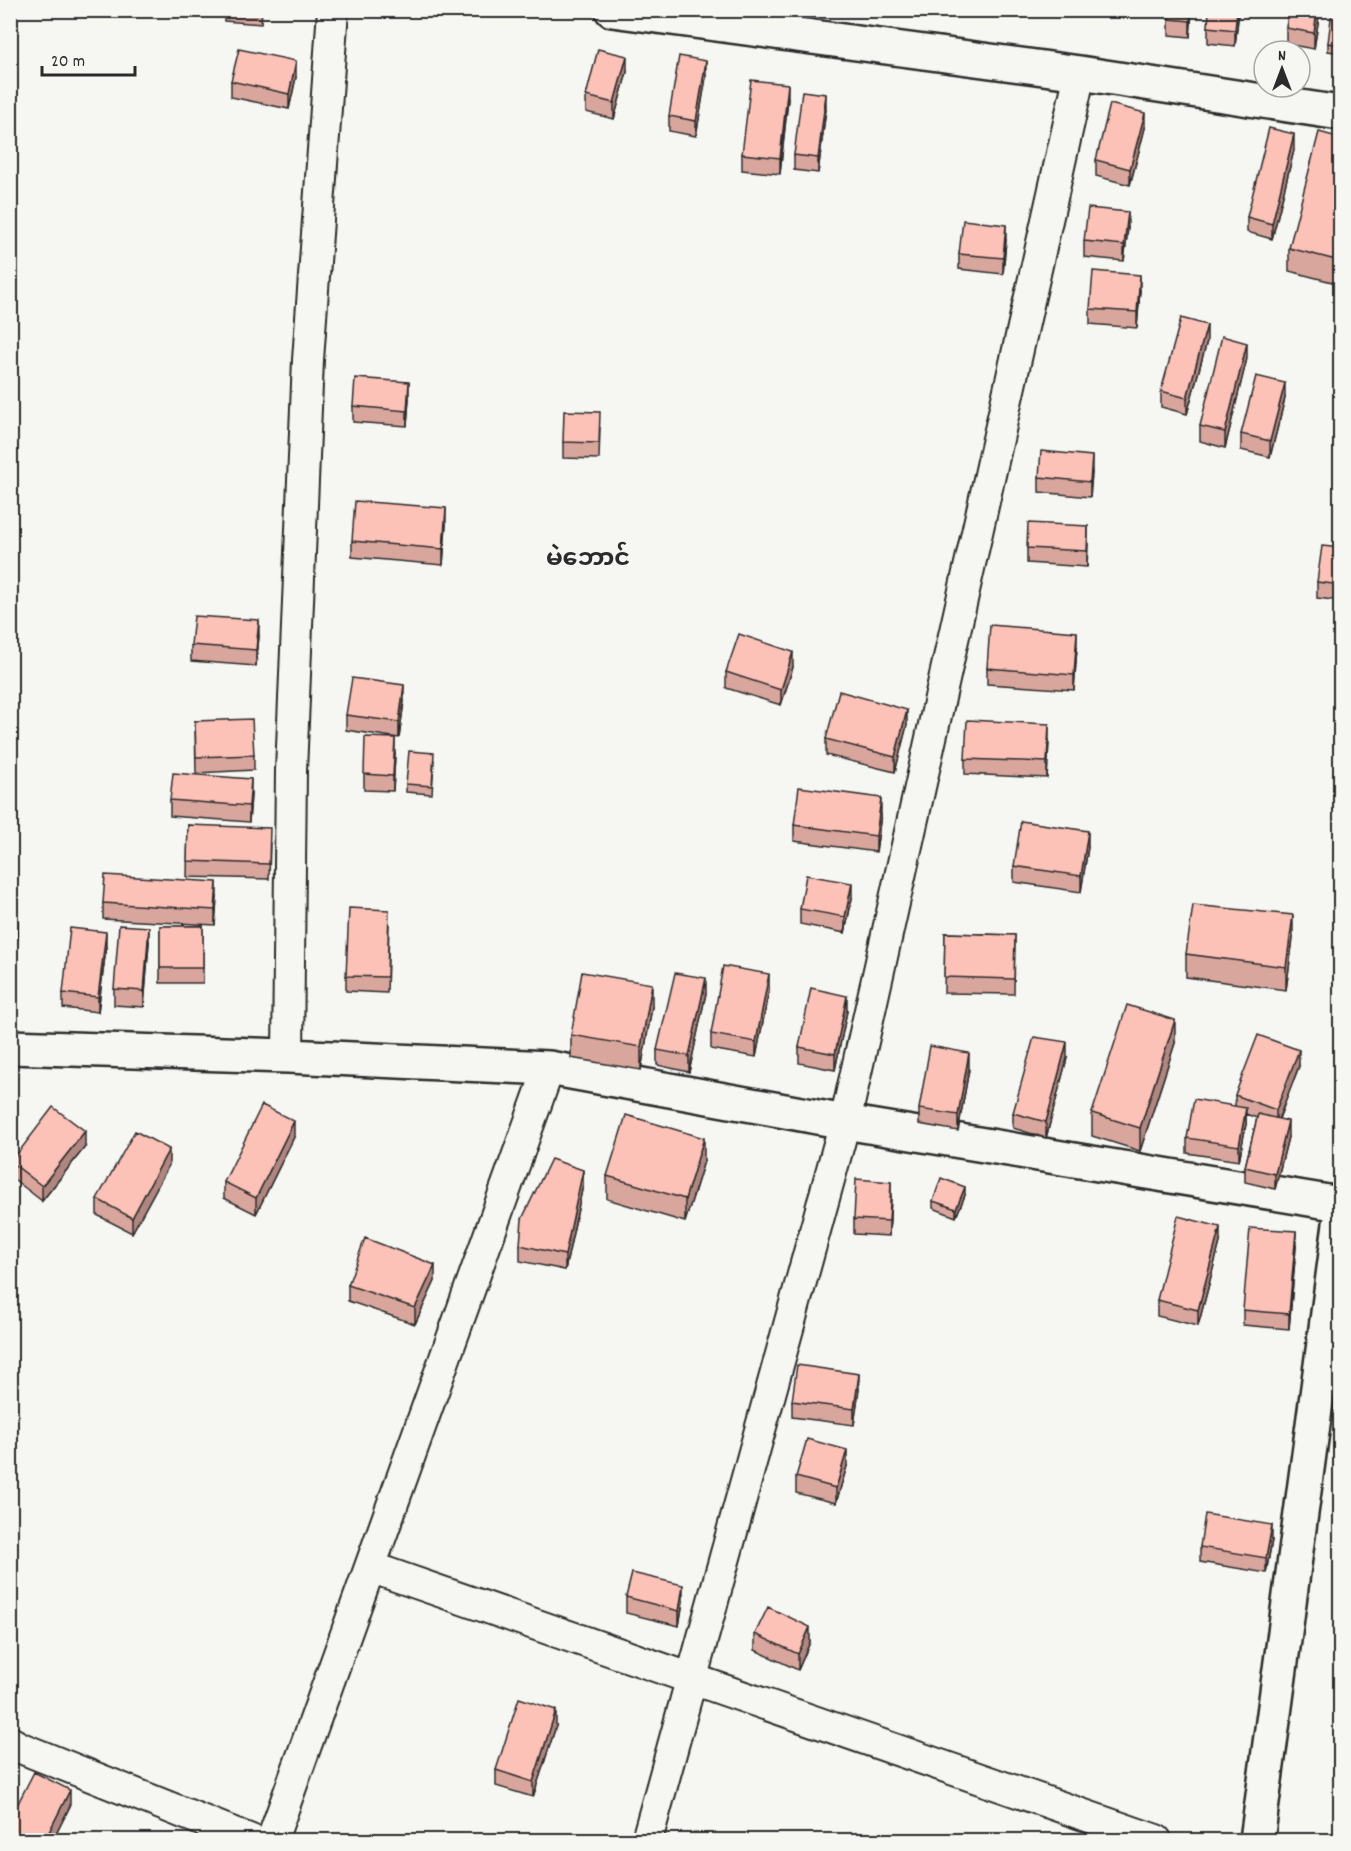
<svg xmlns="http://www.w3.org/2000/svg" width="1351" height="1851" font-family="Dekko,'Noto Sans Myanmar',sans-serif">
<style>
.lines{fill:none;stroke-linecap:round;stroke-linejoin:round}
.minor-casing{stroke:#2b2b2b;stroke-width:34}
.tertiary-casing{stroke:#2b2b2b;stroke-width:38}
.minor{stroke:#f6f6f2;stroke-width:30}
.tertiary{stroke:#f6f6f2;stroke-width:33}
.wall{fill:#d9a69d;stroke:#2b2b2b;stroke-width:1.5}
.shaded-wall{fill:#b08780;stroke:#2b2b2b;stroke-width:1.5}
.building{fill:#fcc1b7;stroke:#2b2b2b;stroke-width:1.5}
.labels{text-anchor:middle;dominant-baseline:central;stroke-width:6;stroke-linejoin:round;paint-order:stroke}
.quarter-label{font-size:24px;font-weight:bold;fill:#2b2b2b;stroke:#f6f6f2}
</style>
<rect width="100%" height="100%" fill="#f6f6f2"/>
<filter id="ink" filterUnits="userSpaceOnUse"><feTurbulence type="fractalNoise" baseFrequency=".0167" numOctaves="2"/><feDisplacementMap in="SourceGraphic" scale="12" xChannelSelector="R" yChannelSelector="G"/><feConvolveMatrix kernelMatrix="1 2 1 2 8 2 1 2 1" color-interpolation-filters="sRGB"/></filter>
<g filter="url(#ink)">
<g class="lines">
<g class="minor-casing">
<path id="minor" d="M 288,1056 L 291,771 L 308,360 L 333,10
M 370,1567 L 1156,1840
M 10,1742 L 21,1748 L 251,1840
M 272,1840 L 549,1068
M 647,1840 L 845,1122 L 1080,73"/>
</g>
<g class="tertiary-casing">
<path id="tertiary" d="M 612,10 L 1080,73 L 1340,113
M 10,1047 L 288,1056 L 549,1068 L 845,1122 L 1340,1204
M 1257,1840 L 1340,1224"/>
</g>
<use href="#minor" class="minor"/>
<use href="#tertiary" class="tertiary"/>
</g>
<path class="wall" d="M 224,10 L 262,10 L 261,24 L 224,21 Z
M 1192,10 L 1190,37 L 1169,35 L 1169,19 Z
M 1239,10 L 1235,46 L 1208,43 L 1208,27 Z
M 1289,10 L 1320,10 L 1314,49 L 1286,44 L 1286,28 Z
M 1341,10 L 1341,53 L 1328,51 L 1328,43 Z
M 627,72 L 614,119 L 586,112 L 586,96 Z
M 296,77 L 289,109 L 231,97 L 231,81 Z
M 706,77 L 696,136 L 669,131 L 669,116 Z
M 788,99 L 780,174 L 742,170 L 742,154 Z
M 826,109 L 818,173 L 794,170 L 794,155 Z
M 1145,128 L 1130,185 L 1096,176 L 1096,160 Z
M 1341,138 L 1341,266 L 1336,283 L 1289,271 L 1289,248 Z
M 1294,150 L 1272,239 L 1247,232 L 1247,217 Z
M 1128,228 L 1124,261 L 1084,257 L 1084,241 Z
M 1006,240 L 1003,274 L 959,269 L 959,254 Z
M 1140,290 L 1137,328 L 1090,324 L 1090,309 Z
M 1207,341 L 1187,414 L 1161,407 L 1161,391 Z
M 1247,358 L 1225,448 L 1200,441 L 1200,426 Z
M 409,398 L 407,426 L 353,422 L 353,406 Z
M 1285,398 L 1270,457 L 1241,450 L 1241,434 Z
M 600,428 L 599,459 L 563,458 L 563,442 Z
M 1092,472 L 1090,497 L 1039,492 L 1039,477 Z
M 446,524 L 443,565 L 352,557 L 352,541 Z
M 1088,541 L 1087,567 L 1027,563 L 1027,548 Z
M 1341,548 L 1341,601 L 1317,598 L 1317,582 Z
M 259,636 L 256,666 L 191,661 L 191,645 Z
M 1077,647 L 1074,690 L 987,684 L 987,668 Z
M 793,667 L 781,705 L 726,688 L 726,672 Z
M 404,701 L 399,738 L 346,730 L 346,715 Z
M 195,721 L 254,755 L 254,770 L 196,773 Z
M 907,725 L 895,772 L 826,755 L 826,739 Z
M 1049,740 L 1047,778 L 965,774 L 965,759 Z
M 395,754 L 393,791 L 364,790 L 364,774 Z
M 434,761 L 432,794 L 406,792 L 406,784 Z
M 251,794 L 249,822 L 170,816 L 170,800 Z
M 881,814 L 876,852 L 794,841 L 794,825 Z
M 188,825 L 270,843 L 269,879 L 187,877 Z
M 1088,847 L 1081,892 L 1014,882 L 1014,866 Z
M 217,897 L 215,925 L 103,919 L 103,903 Z
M 852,898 L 845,933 L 800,924 L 800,909 Z
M 389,925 L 387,993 L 346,991 L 346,976 Z
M 160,926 L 203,926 L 203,983 L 160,983 Z
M 945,933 L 1015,935 L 1014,994 L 944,993 Z
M 1293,938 L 1286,990 L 1186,977 L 1186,954 Z
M 149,942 L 144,1007 L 114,1005 L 114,989 Z
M 106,948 L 98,1012 L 63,1008 L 63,993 Z
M 769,990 L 756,1057 L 711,1049 L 711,1034 Z
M 706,993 L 689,1072 L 657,1065 L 657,1050 Z
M 652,1007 L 641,1070 L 571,1058 L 571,1035 Z
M 847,1011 L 835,1070 L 799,1063 L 799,1047 Z
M 1175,1043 L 1140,1151 L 1092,1136 L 1092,1113 Z
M 1067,1058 L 1046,1138 L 1013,1128 L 1013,1113 Z
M 1299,1066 L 1279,1119 L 1288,1137 L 1275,1189 L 1245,1182 L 1245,1167 L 1257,1118 L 1246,1114 L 1246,1124 L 1239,1161 L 1187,1153 L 1187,1138 L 1235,1106 L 1235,1095 Z
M 969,1069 L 958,1131 L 919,1124 L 919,1109 Z
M 294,1137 L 256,1214 L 224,1198 L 224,1182 Z
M 85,1147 L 42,1201 L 11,1177 L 11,1162 Z
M 704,1161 L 685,1222 L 607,1199 L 607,1176 Z
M 169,1165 L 132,1233 L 97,1215 L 97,1199 Z
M 583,1185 L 565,1270 L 520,1261 L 520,1245 Z
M 965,1195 L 956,1217 L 933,1208 L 933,1201 Z
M 891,1197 L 889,1236 L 854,1234 L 854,1219 Z
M 1220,1242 L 1198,1326 L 1157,1316 L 1157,1300 Z
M 1296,1247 L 1289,1329 L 1243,1325 L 1243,1310 Z
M 435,1281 L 415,1324 L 348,1301 L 348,1285 Z
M 859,1389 L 854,1425 L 792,1417 L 792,1401 Z
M 847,1466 L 836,1503 L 796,1493 L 796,1477 Z
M 1272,1540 L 1266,1573 L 1200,1562 L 1200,1547 Z
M 626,1597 L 683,1601 L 679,1626 L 626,1613 Z
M 755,1634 L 810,1642 L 798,1670 L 755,1650 Z
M 556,1726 L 533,1797 L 496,1786 L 496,1770 Z
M 70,1806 L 53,1840 L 10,1840 L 10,1819 Z"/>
<path class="shaded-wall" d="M 1191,10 L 1192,10 L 1190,37 L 1190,21 Z
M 1237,10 L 1239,10 L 1235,46 L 1235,30 Z
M 1317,10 L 1320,10 L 1314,49 L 1314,33 Z
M 627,56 L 627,72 L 614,119 L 614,103 Z
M 296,61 L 296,77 L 289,109 L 289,94 Z
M 706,61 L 706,77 L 696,136 L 696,121 Z
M 788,84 L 788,99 L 780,174 L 780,158 Z
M 826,94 L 826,109 L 818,173 L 818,158 Z
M 1145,113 L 1145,128 L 1130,185 L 1130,169 Z
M 1294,134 L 1294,150 L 1272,239 L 1272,224 Z
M 1128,212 L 1128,228 L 1124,261 L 1124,245 Z
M 1006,225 L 1006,240 L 1003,274 L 1003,258 Z
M 1341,243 L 1341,266 L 1336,283 L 1336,260 Z
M 1140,275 L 1140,290 L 1137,328 L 1137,312 Z
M 1207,325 L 1207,341 L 1187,414 L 1187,398 Z
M 1247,343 L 1247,358 L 1225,448 L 1225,432 Z
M 409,382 L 409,398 L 407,426 L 407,411 Z
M 1285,383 L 1285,398 L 1270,457 L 1270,441 Z
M 1092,456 L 1092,472 L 1090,497 L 1090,482 Z
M 446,508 L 446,524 L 443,565 L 443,549 Z
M 1088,526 L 1088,541 L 1087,567 L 1087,551 Z
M 259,620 L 259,636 L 256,666 L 256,650 Z
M 1077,632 L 1077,647 L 1074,690 L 1074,675 Z
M 793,652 L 793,667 L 781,705 L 781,690 Z
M 404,685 L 404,701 L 399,738 L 399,722 Z
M 907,710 L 907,725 L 895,772 L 895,757 Z
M 1049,724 L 1049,740 L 1047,778 L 1047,762 Z
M 395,738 L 395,754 L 393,791 L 393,776 Z
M 251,779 L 251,794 L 249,822 L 249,806 Z
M 881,798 L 881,814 L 876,852 L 876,836 Z
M 1088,831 L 1088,847 L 1081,892 L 1081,876 Z
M 217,882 L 217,897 L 215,925 L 215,910 Z
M 852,883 L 852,898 L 845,933 L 845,917 Z
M 1293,915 L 1293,938 L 1286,990 L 1286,967 Z
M 18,921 L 18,936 L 11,991 L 11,976 Z
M 149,927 L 149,942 L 144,1007 L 144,991 Z
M 106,932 L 106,948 L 98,1012 L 98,997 Z
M 769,974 L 769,990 L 756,1057 L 756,1042 Z
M 706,978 L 706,993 L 689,1072 L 689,1056 Z
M 652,984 L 652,1007 L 641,1070 L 641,1047 Z
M 847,996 L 847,1011 L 835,1070 L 835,1054 Z
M 1175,1020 L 1175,1043 L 1140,1151 L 1140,1128 Z
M 1067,1042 L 1067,1058 L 1046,1138 L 1046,1122 Z
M 1299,1050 L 1299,1066 L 1276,1125 L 1276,1110 Z
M 969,1053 L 969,1069 L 958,1131 L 958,1115 Z
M 1246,1108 L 1246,1124 L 1239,1161 L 1239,1146 Z
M 294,1121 L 294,1137 L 256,1214 L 256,1198 Z
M 1288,1121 L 1288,1137 L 1275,1189 L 1275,1174 Z
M 85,1131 L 85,1147 L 42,1201 L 42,1186 Z
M 704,1138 L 704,1161 L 685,1222 L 685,1199 Z
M 169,1149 L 169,1165 L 132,1233 L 132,1218 Z
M 583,1170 L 583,1185 L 565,1270 L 565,1255 Z
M 891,1182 L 891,1197 L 889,1236 L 889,1221 Z
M 965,1187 L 965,1195 L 956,1217 L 956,1209 Z
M 1220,1227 L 1220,1242 L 1198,1326 L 1198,1310 Z
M 1296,1231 L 1296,1247 L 1289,1329 L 1289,1314 Z
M 435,1265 L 435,1281 L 415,1324 L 415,1308 Z
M 859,1374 L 859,1389 L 854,1425 L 854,1409 Z
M 847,1450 L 847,1466 L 836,1503 L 836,1488 Z
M 1272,1525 L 1272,1540 L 1266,1573 L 1266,1558 Z
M 683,1585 L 683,1601 L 679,1626 L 679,1611 Z
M 810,1627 L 810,1642 L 798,1670 L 798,1654 Z
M 556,1710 L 556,1726 L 533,1797 L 533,1782 Z
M 70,1790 L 70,1806 L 53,1840 L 45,1840 Z"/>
<path class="building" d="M 1170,10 L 1191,10 L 1190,21 L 1169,19 Z
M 1209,10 L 1237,10 L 1235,30 L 1208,27 Z
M 1289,10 L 1317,10 L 1314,33 L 1286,28 Z
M 1332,10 L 1341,10 L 1341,45 L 1328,43 Z
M 239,49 L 296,61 L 289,94 L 231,81 Z
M 598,49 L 627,56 L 614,103 L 586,96 Z
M 679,56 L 706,61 L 696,121 L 669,116 Z
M 751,80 L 788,84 L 780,158 L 742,154 Z
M 802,91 L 826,94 L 818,158 L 794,155 Z
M 1110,104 L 1145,113 L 1130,169 L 1096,160 Z
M 1269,128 L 1294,134 L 1272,224 L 1247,217 Z
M 1319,132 L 1341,138 L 1341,243 L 1336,260 L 1289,248 Z
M 1088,208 L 1128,212 L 1124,245 L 1084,241 Z
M 963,220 L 1006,225 L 1003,258 L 959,254 Z
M 1093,271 L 1140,275 L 1137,312 L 1090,309 Z
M 1181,318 L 1207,325 L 1187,398 L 1161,391 Z
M 1222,336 L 1247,343 L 1225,432 L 1200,426 Z
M 1256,376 L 1285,383 L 1270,441 L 1241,434 Z
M 355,378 L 409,382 L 407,411 L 353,406 Z
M 564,411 L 600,412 L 599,443 L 563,442 Z
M 1041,451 L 1092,456 L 1090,482 L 1039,477 Z
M 355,501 L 446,508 L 443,549 L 352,541 Z
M 1028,523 L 1088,526 L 1087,551 L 1027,548 Z
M 1322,546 L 1341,548 L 1341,585 L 1317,582 Z
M 194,616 L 259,620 L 256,650 L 191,645 Z
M 990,625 L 1077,632 L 1074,675 L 987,668 Z
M 739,634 L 793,652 L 781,690 L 726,672 Z
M 352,678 L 404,685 L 399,722 L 346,715 Z
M 839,691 L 907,710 L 895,757 L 826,739 Z
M 252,719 L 254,755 L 196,757 L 195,721 Z
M 967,720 L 1049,724 L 1047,762 L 965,759 Z
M 365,737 L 395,738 L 393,776 L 364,774 Z
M 409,751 L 434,753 L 432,786 L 406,784 Z
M 173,773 L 251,779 L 249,806 L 170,800 Z
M 799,787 L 881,798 L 876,836 L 794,825 Z
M 1021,821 L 1088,831 L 1081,876 L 1014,866 Z
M 188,825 L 270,828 L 269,864 L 187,861 Z
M 105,875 L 217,882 L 215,910 L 103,903 Z
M 806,875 L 852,883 L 845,917 L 800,909 Z
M 1193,905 L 1293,915 L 1286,967 L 1186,954 Z
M 349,908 L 389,910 L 387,977 L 346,976 Z
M 10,920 L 18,921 L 11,976 L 10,976 Z
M 119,925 L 149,927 L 144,991 L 114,989 Z
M 160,926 L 203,926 L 203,968 L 160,968 Z
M 70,928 L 106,932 L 98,997 L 63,993 Z
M 945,933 L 1015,935 L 1014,979 L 944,977 Z
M 723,966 L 769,974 L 756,1042 L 711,1034 Z
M 582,972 L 652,984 L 641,1047 L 571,1035 Z
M 675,973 L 706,978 L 689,1056 L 657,1050 Z
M 811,988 L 847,996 L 835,1054 L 799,1047 Z
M 1127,1005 L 1175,1020 L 1140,1128 L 1092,1113 Z
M 1258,1035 L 1299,1050 L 1276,1110 L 1235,1095 Z
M 1034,1037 L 1067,1042 L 1046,1122 L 1013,1113 Z
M 930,1046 L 969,1053 L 958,1115 L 919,1109 Z
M 1194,1099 L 1246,1108 L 1239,1146 L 1187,1138 Z
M 262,1105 L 294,1121 L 256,1198 L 224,1182 Z
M 53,1107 L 85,1131 L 42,1186 L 11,1162 Z
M 1258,1114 L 1288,1121 L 1275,1174 L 1245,1167 Z
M 626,1115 L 704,1138 L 685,1199 L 607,1176 Z
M 135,1131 L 169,1149 L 132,1218 L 97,1199 Z
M 551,1159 L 583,1170 L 565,1255 L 520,1245 L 522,1219 Z
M 941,1178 L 965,1187 L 956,1209 L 933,1201 Z
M 856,1179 L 891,1182 L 889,1221 L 854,1219 Z
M 1178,1216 L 1220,1227 L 1198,1310 L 1157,1300 Z
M 1250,1228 L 1296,1231 L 1289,1314 L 1243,1310 Z
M 365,1238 L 435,1265 L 415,1308 L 348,1285 Z
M 797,1365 L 859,1374 L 854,1409 L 792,1401 Z
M 807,1439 L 847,1450 L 836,1488 L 796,1477 Z
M 1205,1514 L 1272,1525 L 1266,1558 L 1200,1547 Z
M 632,1573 L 683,1585 L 679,1611 L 626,1597 Z
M 768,1607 L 810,1627 L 798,1654 L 755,1634 Z
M 519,1698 L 556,1710 L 533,1782 L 496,1770 Z
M 34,1772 L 70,1790 L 45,1840 L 25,1840 L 10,1833 L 10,1819 Z"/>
</g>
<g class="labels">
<g class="quarter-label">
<text x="588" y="560">မဲဘောင်</text>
</g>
</g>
<rect width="1351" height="1851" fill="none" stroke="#f6f6f2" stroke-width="36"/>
<rect x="18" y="18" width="1315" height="1815" fill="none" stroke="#2b2b2b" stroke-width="2" filter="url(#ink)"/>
<g transform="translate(1282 69)"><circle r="28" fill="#f6f6f2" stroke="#a5a5a2" stroke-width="1.5"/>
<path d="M0-4.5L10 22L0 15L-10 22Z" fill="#2b2b2b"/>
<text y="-9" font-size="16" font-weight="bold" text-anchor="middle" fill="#2b2b2b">N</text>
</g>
<path d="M42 66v9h93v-9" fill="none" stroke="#2b2b2b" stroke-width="3"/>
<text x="51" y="66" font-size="18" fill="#2b2b2b" stroke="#f6f6f2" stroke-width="4.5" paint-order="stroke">20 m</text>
</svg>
